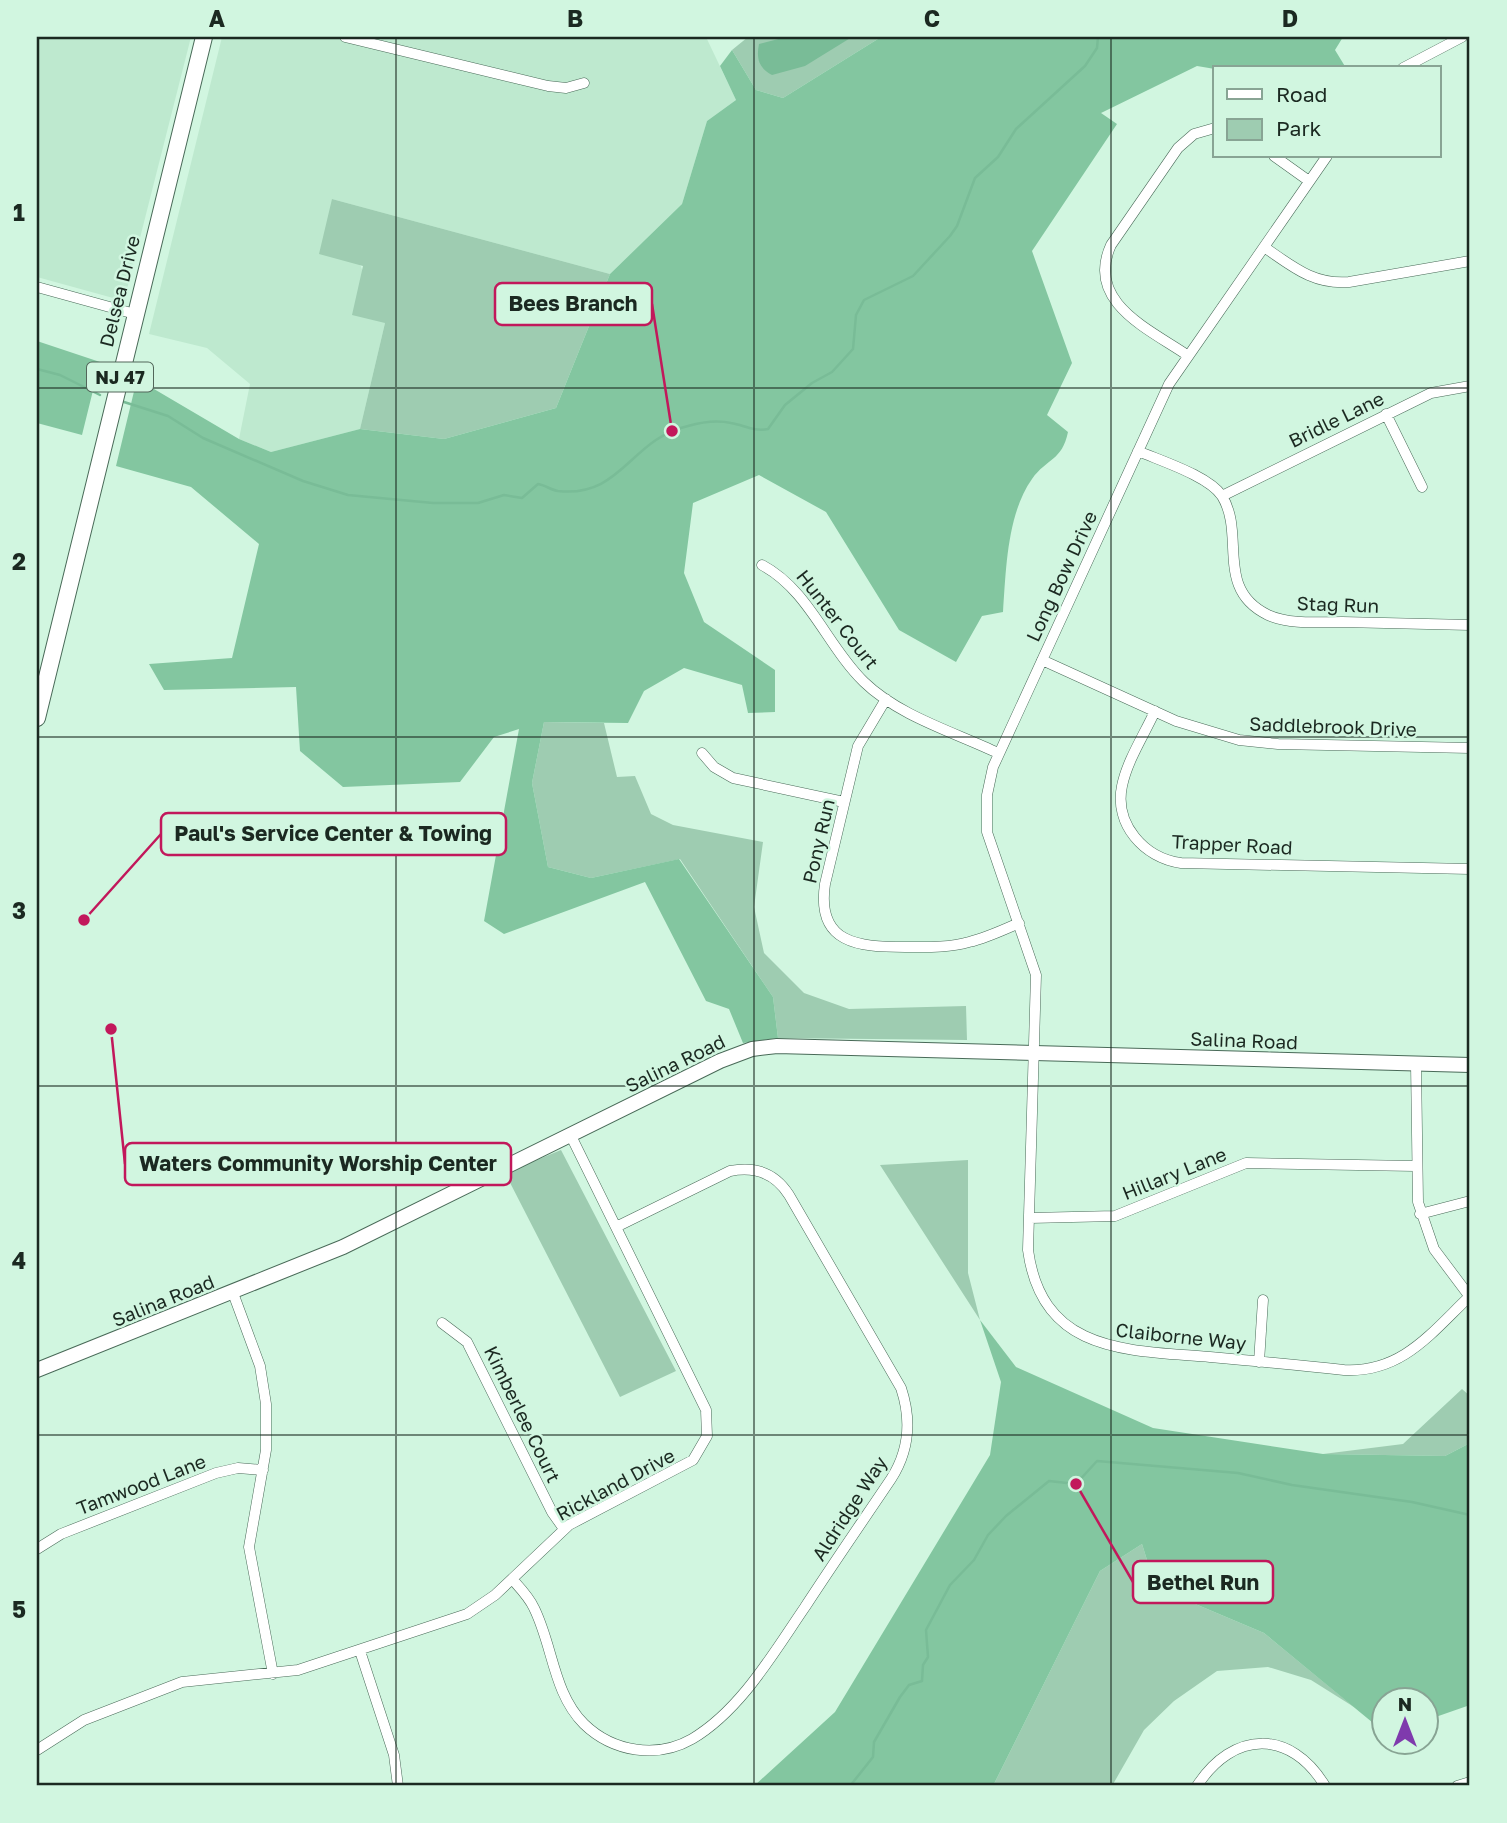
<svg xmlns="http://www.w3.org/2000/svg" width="1507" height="1823" font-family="'Golos Text',sans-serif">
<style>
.built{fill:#bee9cf}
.green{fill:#9eccb1}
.forest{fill:#83c6a0}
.water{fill:#79bc97}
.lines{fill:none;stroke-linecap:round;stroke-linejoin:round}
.stream{stroke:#79bc97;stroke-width:2.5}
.street-casing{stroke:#496a58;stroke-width:11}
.secondary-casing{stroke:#496a58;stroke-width:16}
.primary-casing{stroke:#496a58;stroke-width:18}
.street{stroke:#fff;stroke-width:10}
.secondary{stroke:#fff;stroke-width:14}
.primary{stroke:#fff;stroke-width:16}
.grid{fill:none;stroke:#1b2921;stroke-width:2;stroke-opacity:0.55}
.labels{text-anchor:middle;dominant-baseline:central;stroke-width:5;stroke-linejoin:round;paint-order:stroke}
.shield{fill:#d1f6e0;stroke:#52665a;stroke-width:2}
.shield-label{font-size:18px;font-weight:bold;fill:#1b2921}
.street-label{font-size:19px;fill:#1b2921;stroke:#d1f6e0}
.leader{fill:none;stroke:#c2185b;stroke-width:2.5}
.callout-dot{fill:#c2185b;stroke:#d1f6e0;stroke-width:2.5}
.callout{fill:#d1f6e0;stroke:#c2185b;stroke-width:2.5}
.callout-label{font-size:21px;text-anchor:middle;font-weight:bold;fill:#1b2921}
.neatline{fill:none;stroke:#1b2921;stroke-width:2.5}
.grid-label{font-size:23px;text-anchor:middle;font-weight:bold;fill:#1b2921}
</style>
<rect width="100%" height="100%" fill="#d1f6e0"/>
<path class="built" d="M 37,37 L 191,37 L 124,301 L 37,277 Z
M 222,37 L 706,37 L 736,100 L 707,121 L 682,204 L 610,274 L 332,199 L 385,323 L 360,429 L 271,452 L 239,439 L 250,384 L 207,348 L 149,334 Z"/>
<path class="green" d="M 748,37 L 881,37 L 783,98 L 756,90 L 732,50 Z
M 332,199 L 610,274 L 556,408 L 444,439 L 360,429 L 385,323 L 352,315 L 363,266 L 319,254 Z
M 544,722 L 604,723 L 617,777 L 635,776 L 651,814 L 673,825 L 763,842 L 754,907 L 764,953 L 804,993 L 849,1009 L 966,1006 L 967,1040 L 778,1038 L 773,997 L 680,859 L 591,878 L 548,867 L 532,783 Z
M 561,1150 L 676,1371 L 620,1397 L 505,1173 Z
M 968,1160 L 968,1273 L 980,1320 L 880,1165 Z
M 1462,1389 L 1470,1396 L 1470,1443 L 1445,1456 L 1323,1454 L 1403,1444 Z
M 1142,1544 L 1152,1576 L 1174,1595 L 1264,1633 L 1354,1707 L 1311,1680 L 1268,1667 L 1217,1671 L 1174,1701 L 1144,1730 L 1112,1786 L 993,1786 L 1100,1571 Z"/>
<path class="forest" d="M 881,37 L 1343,37 L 1335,50 L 1346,68 L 1215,69 L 1197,66 L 1101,113 L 1117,124 L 1032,251 L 1072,363 L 1047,415 L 1068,432 C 1062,461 1047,458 1032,479 C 1007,514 1006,570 1003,612 L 982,616 L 956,662 L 899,630 L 826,512 L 759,475 L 693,503 L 684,573 L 704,622 L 775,670 L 775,712 L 748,713 L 742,685 L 684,668 L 644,691 L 628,723 L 544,722 L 532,783 L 548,867 L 591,878 L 679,859 L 773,997 L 778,1038 L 743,1043 L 729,1009 L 706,1001 L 645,882 L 504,934 L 484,921 L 519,729 L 494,737 L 460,782 L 343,787 L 300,751 L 296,687 L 164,690 L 149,664 L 232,658 L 259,544 L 191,487 L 116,466 L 137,379 L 239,439 L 271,452 L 360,429 L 444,439 L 556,408 L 610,274 L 682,204 L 707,121 L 736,100 L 720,66 L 732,50 L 756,90 L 783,98 Z
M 37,341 L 100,362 L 82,435 L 37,423 Z
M 980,1320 L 1016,1367 L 1153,1428 L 1323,1454 L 1445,1456 L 1470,1443 L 1470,1705 L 1427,1720 L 1426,1700 L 1384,1700 L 1384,1732 L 1264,1633 L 1174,1595 L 1152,1576 L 1142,1544 L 1100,1571 L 993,1786 L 754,1786 L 835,1712 L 990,1455 L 1001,1382 Z"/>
<path class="water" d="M 786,37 L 852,37 L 805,66 L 772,75 C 759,68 756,59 759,44 Z"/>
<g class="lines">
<path class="stream" d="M 37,369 L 60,375 L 100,395
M 124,402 L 168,416 L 203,438 L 303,481 L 348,495 L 433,503 L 478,503 L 504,495 L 522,498 L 538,484 C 545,485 551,490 558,491 C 622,498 630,439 688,426 C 702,422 718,420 731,423 C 744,425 754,432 768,429 L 785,405 L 812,383 L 832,372 L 853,349 L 856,315 L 864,300 L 913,276 L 950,236 L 957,226 L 975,178 L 998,157 L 1016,129 L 1085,66 L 1097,48 L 1098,37
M 850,1786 L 873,1757 L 874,1742 L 900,1697 L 909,1685 L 922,1681 L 923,1665 L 928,1657 L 926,1630 L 950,1585 L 974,1560 L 988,1535 L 1006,1516 L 1049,1481 L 1076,1484 L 1097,1461 L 1238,1473 L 1292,1485 L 1412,1502 L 1470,1515"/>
<g class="street-casing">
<path id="street" d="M 345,37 L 548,86 L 566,88 L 584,83
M 1403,68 L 1462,37
M 1274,156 L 1309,181
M 1327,156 L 1169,384 L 993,767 L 987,795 L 987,832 L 1036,975 L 1028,1250 C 1042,1354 1128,1350 1210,1357 C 1255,1361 1299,1365 1344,1370 C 1402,1373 1431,1333 1470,1296
M 1264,247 C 1292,266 1313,285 1349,282 L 1470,261
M 37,287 L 135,314
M 1187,355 C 1149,329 1085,302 1111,245 L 1178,148 L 1194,134 L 1215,128
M 1386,414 L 1422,487
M 1138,451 C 1161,461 1209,476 1222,496 C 1246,535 1214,589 1268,615 C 1290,625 1319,622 1342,622 C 1385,623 1428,624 1470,625
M 1222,496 L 1431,393 L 1470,386
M 762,565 C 809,590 827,646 864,682 C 899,716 954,732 998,753
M 1042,660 L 1176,721 L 1239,740 L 1278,744 L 1470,748
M 886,699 L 858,746 L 825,884 C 816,944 859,947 905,947 C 926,947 948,948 969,942 C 986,938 1003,930 1019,923
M 1155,711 C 1144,735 1127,761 1122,786 C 1114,824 1144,858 1181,863 L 1470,869
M 702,753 L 714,767 L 733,778 L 844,802
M 1416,1064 L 1418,1202 L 1434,1249 L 1470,1297
M 1420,1214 L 1470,1201
M 1030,1218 L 1115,1216 L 1246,1163 L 1415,1166
M 233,1293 L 260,1366 L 266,1404 L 266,1450 L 249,1547 L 273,1674
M 442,1323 L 467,1342 L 552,1512 L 564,1529
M 1259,1362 L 1263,1300
M 37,1549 L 61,1534 L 216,1473 L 238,1468 L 263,1470
M 512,1579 C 520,1588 529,1597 534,1608 C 553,1646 553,1693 584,1724 C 613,1752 657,1759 692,1739 C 741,1710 774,1652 805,1607 C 833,1564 862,1522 891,1479 C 909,1451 912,1421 901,1388 L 789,1195 C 775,1173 755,1166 730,1171 L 616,1227
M 360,1651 L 394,1755 L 398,1786
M 37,1750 L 84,1720 L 182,1682 L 298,1670 L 467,1614 L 495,1595 L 569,1525 L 693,1460 L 707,1436 L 706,1410 L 571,1136
M 1197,1786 C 1233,1730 1291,1729 1325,1786
M 1457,1786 L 1470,1782"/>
</g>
<g class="secondary-casing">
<path id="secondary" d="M 37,1370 L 343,1247 L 720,1061 L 752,1049 L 777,1046 L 1470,1065"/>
</g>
<g class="primary-casing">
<path id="primary" d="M 37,718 L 204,37"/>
</g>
<use href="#street" class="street"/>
<use href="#secondary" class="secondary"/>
<use href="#primary" class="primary"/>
</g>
<path class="grid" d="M 396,37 L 396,1786M 754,37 L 754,1786M 1111,37 L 1111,1786M 37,388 L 1470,388M 37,737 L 1470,737M 37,1086 L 1470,1086M 37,1435 L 1470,1435"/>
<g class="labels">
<rect class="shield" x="87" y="362.5" width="66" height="29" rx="5"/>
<g class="shield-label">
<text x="120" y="377">NJ 47</text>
</g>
<g class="street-label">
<text transform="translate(119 291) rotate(-76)">Delsea Drive</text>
<text transform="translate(1336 419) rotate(-26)">Bridle Lane</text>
<text transform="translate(1061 576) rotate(-65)">Long Bow Drive</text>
<text transform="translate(1338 604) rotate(2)">Stag Run</text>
<text transform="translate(838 619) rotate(52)">Hunter Court</text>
<text transform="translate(1333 726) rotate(2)">Saddlebrook Drive</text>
<text transform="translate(818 841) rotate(-77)">Pony Run</text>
<text transform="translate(1232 844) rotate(3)">Trapper Road</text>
<text transform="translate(1244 1040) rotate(2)">Salina Road</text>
<text transform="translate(675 1063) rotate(-26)">Salina Road</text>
<text transform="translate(1174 1173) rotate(-22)">Hillary Lane</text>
<text transform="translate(163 1300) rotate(-22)">Salina Road</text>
<text transform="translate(1181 1336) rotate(6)">Claiborne Way</text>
<text transform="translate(523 1414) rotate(64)">Kimberlee Court</text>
<text transform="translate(141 1484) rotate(-21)">Tamwood Lane</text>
<text transform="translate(615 1484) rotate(-28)">Rickland Drive</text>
<text transform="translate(849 1508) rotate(-57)">Aldridge Way</text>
</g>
</g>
<path class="leader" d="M672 431L652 304M84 920L161 834M111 1029L125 1164M1076 1484L1133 1582"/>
<g class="callout-dot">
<circle cx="672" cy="431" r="7"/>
<circle cx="84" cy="920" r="7"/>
<circle cx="111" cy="1029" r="7"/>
<circle cx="1076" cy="1484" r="7"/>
</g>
<g class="callout">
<rect x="495" y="283" width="157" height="42" rx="7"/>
<rect x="161" y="813" width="345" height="42" rx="7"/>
<rect x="125" y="1143" width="386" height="42" rx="7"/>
<rect x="1133" y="1561" width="140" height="42" rx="7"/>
</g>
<g class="callout-label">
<text x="573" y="311">Bees Branch</text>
<text x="333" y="841">Paul's Service Center &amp; Towing</text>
<text x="318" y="1171">Waters Community Worship Center</text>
<text x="1203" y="1590">Bethel Run</text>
</g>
<rect width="1507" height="1823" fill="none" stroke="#d1f6e0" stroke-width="77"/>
<rect x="1213" y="66" width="228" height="91" fill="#d1f6e0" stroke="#88a494" stroke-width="2"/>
<rect x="1227" y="89" width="35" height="10" fill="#ffffff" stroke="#88a494" stroke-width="2"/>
<text x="1276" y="102" font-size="21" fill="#1b2921">Road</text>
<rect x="1227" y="119" width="35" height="21" fill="#9eccb1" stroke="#88a494" stroke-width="2"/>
<text x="1276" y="136" font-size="21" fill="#1b2921">Park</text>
<g transform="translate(1405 1721)"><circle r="33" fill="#d1f6e0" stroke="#88a494" stroke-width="2"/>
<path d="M0-5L12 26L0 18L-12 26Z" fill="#7f3aad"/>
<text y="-10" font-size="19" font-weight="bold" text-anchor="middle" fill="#1b2921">N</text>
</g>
<rect x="38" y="38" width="1430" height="1746" class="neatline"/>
<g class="grid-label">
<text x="217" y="27">A</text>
<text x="575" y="27">B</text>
<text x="932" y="27">C</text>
<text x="1290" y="27">D</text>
<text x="19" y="221">1</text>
<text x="19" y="570">2</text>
<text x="19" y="919">3</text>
<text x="19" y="1269">4</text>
<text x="19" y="1618">5</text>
</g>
</svg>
